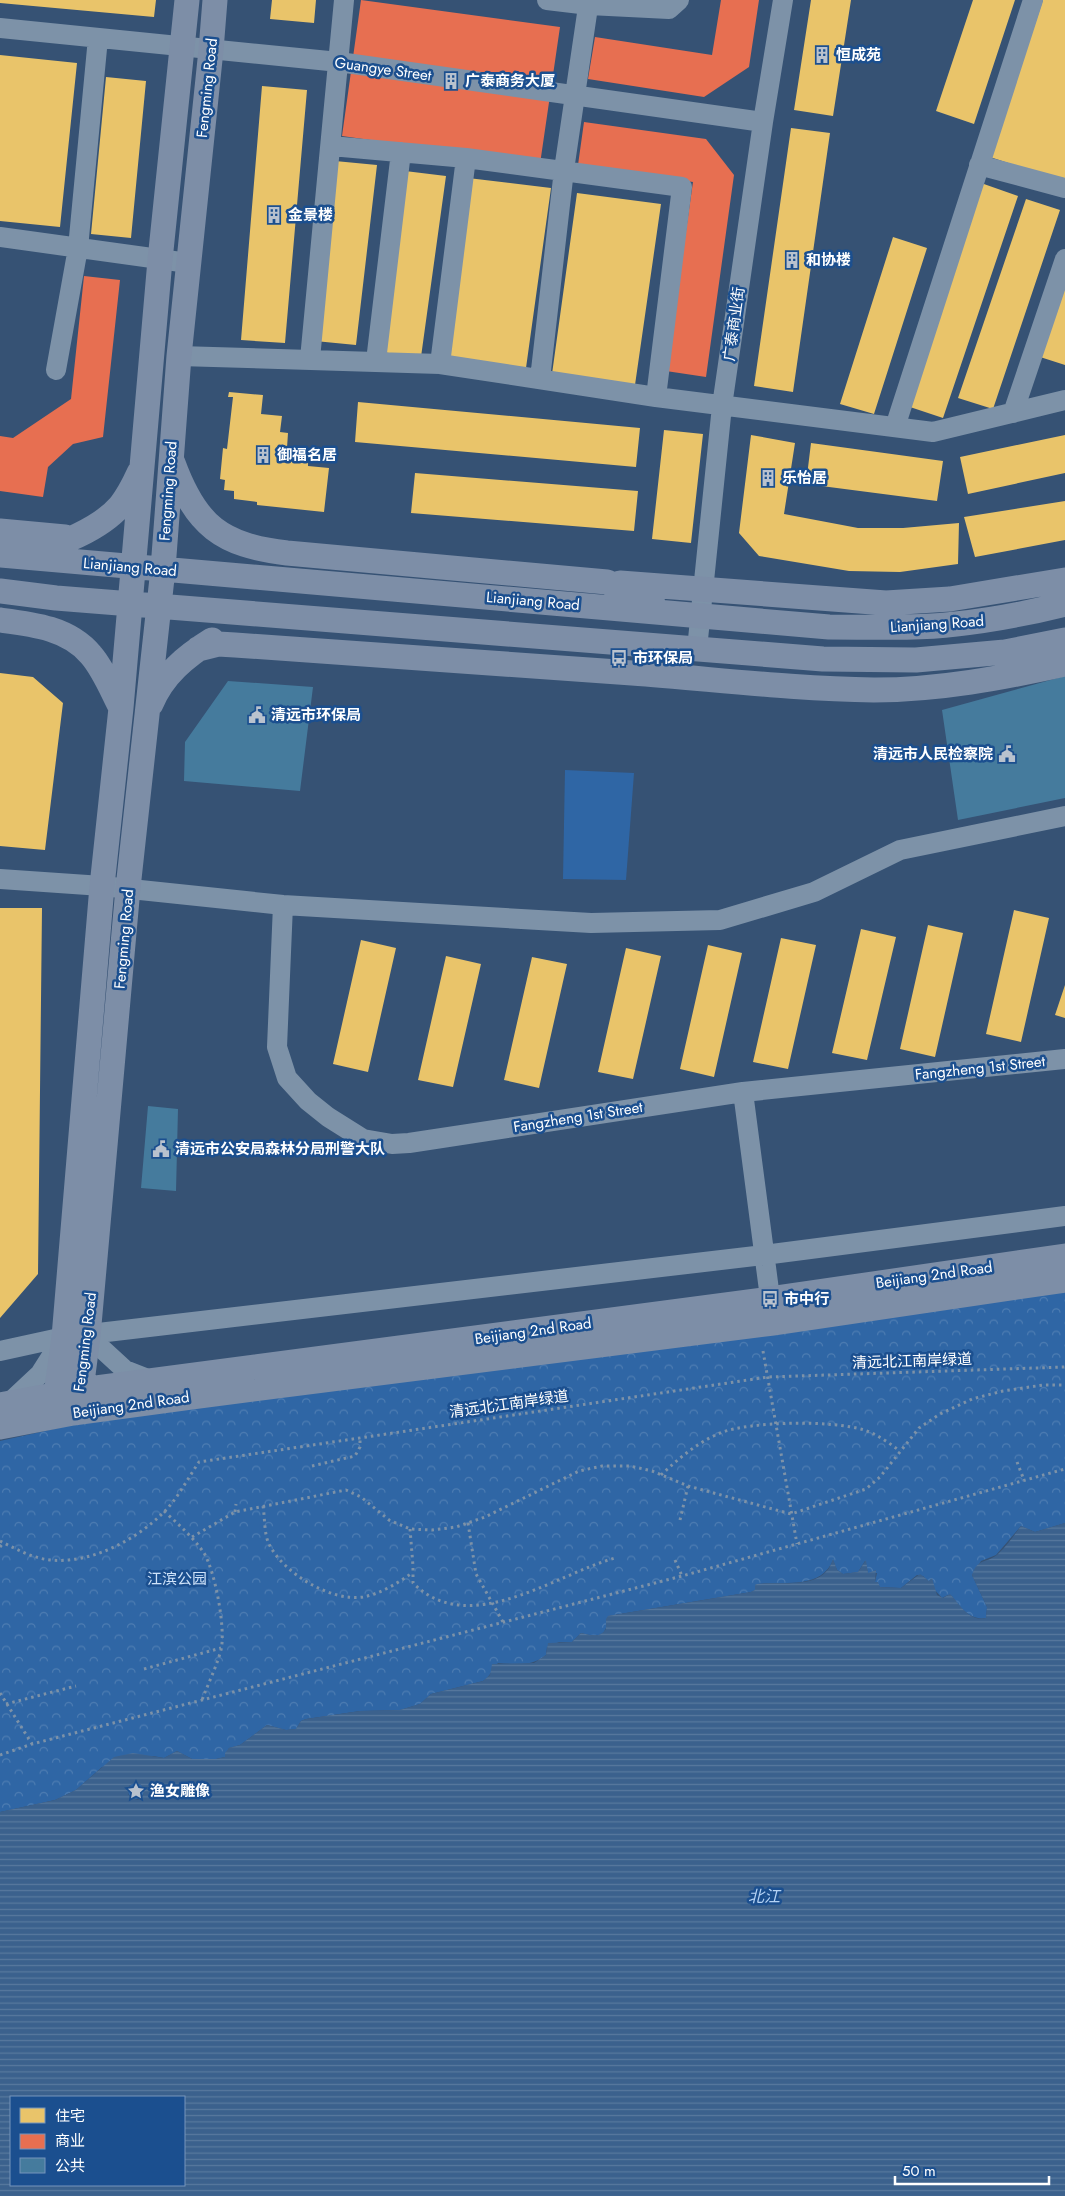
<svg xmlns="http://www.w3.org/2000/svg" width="1065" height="2196" font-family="Jost,'Noto Sans SC',sans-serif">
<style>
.green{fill:#2f66a5}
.forest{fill:url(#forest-crowns)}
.water{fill:url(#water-rules);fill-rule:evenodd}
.homes{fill:#e9c46a}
.shops{fill:#e76f51}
.public{fill:#457b9d}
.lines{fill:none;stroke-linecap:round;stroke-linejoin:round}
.path{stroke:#7d92a8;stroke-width:3;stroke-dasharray:2.5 4;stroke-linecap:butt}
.minor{stroke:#7d92a8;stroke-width:20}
.major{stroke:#7d8ea7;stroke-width:25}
.labels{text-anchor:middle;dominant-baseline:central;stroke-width:5;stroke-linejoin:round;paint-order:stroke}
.poi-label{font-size:15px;font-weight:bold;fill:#fff;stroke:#1b4f8f;text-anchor:start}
.street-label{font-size:15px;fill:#fff;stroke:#1b4f8f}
.park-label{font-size:15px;fill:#cfe3fa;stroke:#1b4f8f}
.water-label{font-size:16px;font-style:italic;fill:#b5d3f5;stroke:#1b4f8f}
</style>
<defs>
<pattern id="forest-crowns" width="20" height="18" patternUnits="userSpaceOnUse" patternTransform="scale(1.25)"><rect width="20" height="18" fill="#2f66a5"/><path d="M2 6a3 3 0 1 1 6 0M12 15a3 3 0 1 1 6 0" fill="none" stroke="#4e7db2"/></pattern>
<pattern id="water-rules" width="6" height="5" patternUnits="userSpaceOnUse" patternTransform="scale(1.25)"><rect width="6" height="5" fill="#3b618d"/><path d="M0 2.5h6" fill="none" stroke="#58799e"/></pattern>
</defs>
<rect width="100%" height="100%" fill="#365274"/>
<path class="green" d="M 565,770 L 634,773 L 626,880 L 563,879 Z"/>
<path class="forest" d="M 1065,1292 L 1065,1523 L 1035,1532 L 1021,1526 L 996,1555 L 981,1561 L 972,1575 L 987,1607 L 986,1618 C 971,1621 959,1607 952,1596 L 948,1595 L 942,1598 L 934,1589 L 931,1579 L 929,1582 L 923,1576 L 917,1575 L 901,1588 L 880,1587 L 875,1582 L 877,1573 L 868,1573 L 865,1561 L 858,1572 L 843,1574 L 837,1570 L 833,1560 C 821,1590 783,1581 758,1584 L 755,1585 L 755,1590 L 751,1592 L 608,1616 C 607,1637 599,1638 581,1633 L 572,1642 L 559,1642 L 547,1647 L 546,1655 C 532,1667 515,1664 498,1663 C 492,1669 490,1677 483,1681 L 431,1694 L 420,1704 L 400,1710 L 360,1711 L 306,1719 L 301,1721 L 296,1729 L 286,1730 L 267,1725 L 240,1745 L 229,1748 L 225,1757 L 216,1759 L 192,1759 L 177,1751 L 164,1758 L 153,1756 L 102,1767 L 76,1790 L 55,1800 L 0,1812 L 0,1441 L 126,1413 Z
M128 1791a8 8 0 1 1 16 0a8 8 0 1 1-16 0Z"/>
<path class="water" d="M 1065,1523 L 1065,2196 L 0,2196 L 0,1812 L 55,1800 L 76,1790 L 114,1757 L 133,1753 L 164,1758 L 177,1751 L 192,1759 L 216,1759 L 225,1757 L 225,1753 L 229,1748 L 240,1745 L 267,1725 L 286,1730 L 296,1729 L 301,1721 L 306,1719 L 360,1711 L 400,1710 L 420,1704 L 431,1694 L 483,1681 L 490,1675 L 492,1664 L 534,1663 L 546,1655 L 548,1643 L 572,1642 L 581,1633 C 591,1635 599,1639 606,1629 L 606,1619 L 608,1616 L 751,1592 L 755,1590 L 755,1585 L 757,1584 C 783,1581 824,1591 833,1559 L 837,1570 L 843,1574 L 858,1572 L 866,1560 L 868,1573 L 876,1570 L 875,1582 L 878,1582 L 880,1587 L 901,1588 L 920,1574 L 929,1581 L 932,1578 L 937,1595 L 943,1598 L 950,1594 C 960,1604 968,1622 986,1618 L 987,1607 L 972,1575 C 978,1557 987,1564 998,1554 C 1007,1546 1014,1535 1021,1526 L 1035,1532 ZM 134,1783 L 140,1784 L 144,1788 L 143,1796 L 138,1800 L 131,1798 L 128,1794 L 129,1786 ZM 11,2097 L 184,2097 L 184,2185 L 11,2185 Z"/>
<path class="homes" d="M 0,0 L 156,0 L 154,17 L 0,3 Z
M 272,0 L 316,0 L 314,23 L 270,19 Z
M 811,0 L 851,0 L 833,116 L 794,110 Z
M 973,0 L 1015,0 L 974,124 L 936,111 Z
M 1043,0 L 1065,0 L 1065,182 L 990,157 Z
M 0,55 L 77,63 L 60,227 L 0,221 Z
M 106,77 L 146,81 L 131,238 L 91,234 Z
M 262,86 L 307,90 L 285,343 L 241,340 Z
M 791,128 L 830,133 L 793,392 L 754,386 Z
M 335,161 L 377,165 L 356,345 L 315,341 Z
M 405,171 L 446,176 L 421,357 L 381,352 Z
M 468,178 L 551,188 L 526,368 L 444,357 Z
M 981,183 L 1018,196 L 943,418 L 907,406 Z
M 577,193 L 661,204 L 635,385 L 552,374 Z
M 1026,199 L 1060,210 L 993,409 L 958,398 Z
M 893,237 L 927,248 L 874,414 L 840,404 Z
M 1065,270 L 1065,365 L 1037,356 Z
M 229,392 L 263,395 L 261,414 L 282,416 L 280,432 L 288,433 L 287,448 L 304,450 L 303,461 L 308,461 L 308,466 L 329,468 L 324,512 L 257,505 L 257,502 L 234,499 L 234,491 L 224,490 L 225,480 L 220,479 L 223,448 L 227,449 L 233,397 L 228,397 Z
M 358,402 L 640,428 L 636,467 L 355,442 Z
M 664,430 L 703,434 L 691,543 L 652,539 Z
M 751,435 L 795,443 L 784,514 L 858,528 L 903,528 L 959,523 L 958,564 L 900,572 L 849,571 L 759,556 L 739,533 Z
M 1065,435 L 1065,473 L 968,494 L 960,457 Z
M 811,443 L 943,461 L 937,501 L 806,484 Z
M 415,473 L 638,491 L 634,531 L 411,513 Z
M 1065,501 L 1065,540 L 975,557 L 964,517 Z
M 0,673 L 33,677 L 63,703 L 45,850 L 0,846 Z
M 0,908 L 42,908 L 38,1274 L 0,1318 Z
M 1014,910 L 1049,918 L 1021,1042 L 986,1034 Z
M 928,925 L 963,933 L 935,1057 L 900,1049 Z
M 861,929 L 896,937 L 867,1060 L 832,1053 Z
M 781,938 L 816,945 L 788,1069 L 753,1062 Z
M 361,940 L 396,948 L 368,1072 L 333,1064 Z
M 708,945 L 742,953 L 714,1077 L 680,1069 Z
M 626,948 L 661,956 L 633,1079 L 598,1072 Z
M 446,956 L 481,964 L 453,1087 L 418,1080 Z
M 532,957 L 567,964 L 539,1088 L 504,1080 Z
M 1065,985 L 1065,1018 L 1055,1015 Z"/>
<path class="shops" d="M 361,0 L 560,27 L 540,164 L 342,136 Z
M 721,0 L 759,0 L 749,67 L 704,97 L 588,79 L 595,37 L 712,55 Z
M 584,122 L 706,139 L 734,175 L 706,377 L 666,371 L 693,182 L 578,165 Z
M 84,276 L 120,280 L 103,437 L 73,444 L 48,467 L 43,497 L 0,491 L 0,436 L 13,438 L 71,399 Z"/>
<path class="public" d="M 1065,676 L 1065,798 L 958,820 L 942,710 Z
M 228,681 L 313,687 L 300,791 L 184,781 L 185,742 Z
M 148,1106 L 178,1109 L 176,1191 L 141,1188 Z"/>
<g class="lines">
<path class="path" d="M 763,1351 L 797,1544
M 1017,1462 L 1024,1480
M 312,1466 L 355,1456 L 360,1447 L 360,1437
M 661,1475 C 679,1458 697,1443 720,1433 C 751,1421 832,1420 864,1430 C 877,1434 889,1443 900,1451
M 263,1506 C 265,1518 264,1534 269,1544 C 283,1573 331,1602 363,1597 C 380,1594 398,1583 412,1573
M 164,1511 C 179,1525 193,1537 204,1553 C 215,1571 226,1629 221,1650 C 216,1668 208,1684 202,1700
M 235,1512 L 236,1504
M 680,1520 L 688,1486
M 468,1523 L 476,1574 L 503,1622
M 410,1529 L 413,1566 L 413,1583 C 469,1639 554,1575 615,1558
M 192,1537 L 235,1512 L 346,1490 L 361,1497 L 389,1520 L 410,1529 L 432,1530 L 456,1527 L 485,1517 L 579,1471 L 602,1466 L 630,1466 L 652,1471 L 688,1486 L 791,1514 L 866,1489 L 880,1477 L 919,1428 L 940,1414 L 972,1399 L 1003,1391 L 1043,1385 L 1065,1385
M 0,1541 C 16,1549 32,1558 50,1560 C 91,1564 136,1540 164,1512 C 178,1498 188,1478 199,1462 L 768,1377 L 1065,1367
M 0,1547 L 3,1543
M 675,1560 L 682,1576
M 144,1669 L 221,1648
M 0,1693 L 32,1744
M 6,1704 L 76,1686
M 0,1755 L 32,1744 L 682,1576 L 1065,1469"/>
<path class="minor" d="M 547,0 L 589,5 L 669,9 L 679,0
M 0,28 L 339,62 L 763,122
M 331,146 L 466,158
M 979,165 L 1065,188
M 0,237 L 188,263
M 179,356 L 440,364 L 656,397 L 933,432 L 1065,400
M 310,359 L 344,0
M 376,361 L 401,152
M 440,364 L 466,158 L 682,187 L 656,397
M 56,370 L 78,248 L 98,38
M 540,379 L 564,170 L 589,0
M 1013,413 L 1065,259
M 895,427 L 1033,0
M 697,649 L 722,406 L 763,122 L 783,0
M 0,879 L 102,886 L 283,905 L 591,923 L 720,920 L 814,892 L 900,850 L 1065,816
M 283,905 L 277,1047 L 287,1078 L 308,1101 L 328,1117 L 363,1139 L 392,1144 L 409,1143 L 743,1092 L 1065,1059
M 743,1092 L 772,1313
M 88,1336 L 125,1370 L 153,1381
M 0,1351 L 64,1337 L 764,1255 L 1065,1216
M 9,1403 L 40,1374 L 61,1341"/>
<path class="major" d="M 173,463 C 196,526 221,545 287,553 L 607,582 L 654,606
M 0,531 L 65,537
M 29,553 C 58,546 100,529 120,506 C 128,496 134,484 139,473
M 0,555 L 829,627 C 871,627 914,629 956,624 C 993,620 1029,613 1065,604
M 620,583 L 886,603 L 950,599 L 1065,580
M 0,591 L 56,598 L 823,659 L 916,660 L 1005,652 L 1065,640
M 0,620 C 32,624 69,628 91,655 C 104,670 112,691 121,708
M 198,649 L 218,644 L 235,645 C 367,654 500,664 632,673 C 713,679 794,689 874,690 C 939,690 1002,678 1065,664
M 151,704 C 163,675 186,656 212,640
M 0,1405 L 81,1390 L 770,1299 L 1065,1256
M 73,1413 L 56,1395 L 64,1337 L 102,886 L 121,708 L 160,260 L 187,0
M 73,1413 L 81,1390 L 88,1336 L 128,888 L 163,569 L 179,356 L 211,50 L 215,0
M 0,1427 L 73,1413 L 191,1397 L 773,1323 L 1065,1280"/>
</g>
<defs>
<g id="building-bare" transform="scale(1.35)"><path d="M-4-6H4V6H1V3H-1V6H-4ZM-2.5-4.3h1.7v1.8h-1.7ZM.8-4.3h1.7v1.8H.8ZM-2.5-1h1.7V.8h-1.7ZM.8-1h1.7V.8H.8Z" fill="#b9c2ce" stroke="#1b4f8f" stroke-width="2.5" paint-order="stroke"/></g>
<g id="bus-bare" transform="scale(1.35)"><path d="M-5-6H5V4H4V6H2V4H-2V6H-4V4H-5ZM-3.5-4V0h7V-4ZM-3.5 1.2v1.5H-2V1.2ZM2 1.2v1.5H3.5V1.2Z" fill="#b9c2ce" stroke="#1b4f8f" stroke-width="2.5" paint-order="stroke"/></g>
<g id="civic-bare" transform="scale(1.35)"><path d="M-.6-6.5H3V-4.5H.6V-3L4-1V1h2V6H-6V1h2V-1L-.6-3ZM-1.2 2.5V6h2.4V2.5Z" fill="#b9c2ce" stroke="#1b4f8f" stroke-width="2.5" paint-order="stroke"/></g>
<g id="sight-bare" transform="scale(1.35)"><path d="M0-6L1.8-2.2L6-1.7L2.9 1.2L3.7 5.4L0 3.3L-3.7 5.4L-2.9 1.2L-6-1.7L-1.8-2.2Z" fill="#b9c2ce" stroke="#1b4f8f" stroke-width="2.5" paint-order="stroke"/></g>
</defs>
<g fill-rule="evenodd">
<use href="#building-bare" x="822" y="55"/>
<use href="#building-bare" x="451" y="81"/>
<use href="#building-bare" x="274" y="215"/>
<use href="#building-bare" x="792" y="260"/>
<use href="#building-bare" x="263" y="455"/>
<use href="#building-bare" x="768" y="478"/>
<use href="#bus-bare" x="619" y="658"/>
<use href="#civic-bare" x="257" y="715"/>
<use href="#civic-bare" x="1007" y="754"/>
<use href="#civic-bare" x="161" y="1149"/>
<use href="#bus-bare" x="770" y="1299"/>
<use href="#sight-bare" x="136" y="1791"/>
</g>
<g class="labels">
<g class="poi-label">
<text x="836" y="55">恒成苑</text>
<text x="465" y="81">广泰商务大厦</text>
<text x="288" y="215">金景楼</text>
<text x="806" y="260">和协楼</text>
<text x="277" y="455">御福名居</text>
<text x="782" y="478">乐怡居</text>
<text x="633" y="658">市环保局</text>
<text x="271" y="715">清远市环保局</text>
<text x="993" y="754" text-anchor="end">清远市人民检察院</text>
<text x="175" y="1149">清远市公安局森林分局刑警大队</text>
<text x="784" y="1299">市中行</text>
<text x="150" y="1791">渔女雕像</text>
</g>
<g class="street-label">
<text transform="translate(383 69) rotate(8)">Guangye Street</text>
<text transform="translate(207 88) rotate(-84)">Fengming Road</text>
<text transform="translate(734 324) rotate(-82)">广泰商业街</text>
<text transform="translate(168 491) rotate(-86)">Fengming Road</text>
<text transform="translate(130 567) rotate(5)">Lianjiang Road</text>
<text transform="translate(533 601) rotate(5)">Lianjiang Road</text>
<text transform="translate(937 624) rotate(-4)">Lianjiang Road</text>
<text transform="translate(124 939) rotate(-85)">Fengming Road</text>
<text transform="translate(980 1068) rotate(-6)">Fangzheng 1st Street</text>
<text transform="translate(578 1117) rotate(-9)">Fangzheng 1st Street</text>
<text transform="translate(934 1275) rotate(-8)">Beijiang 2nd Road</text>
<text transform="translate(533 1331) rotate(-8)">Beijiang 2nd Road</text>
<text transform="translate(85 1342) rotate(-83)">Fengming Road</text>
<text transform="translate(912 1361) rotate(-2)">清远北江南岸绿道</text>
<text transform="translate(509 1404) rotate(-8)">清远北江南岸绿道</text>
<text transform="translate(131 1405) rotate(-8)">Beijiang 2nd Road</text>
</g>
<g class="park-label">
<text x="177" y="1579">江滨公园</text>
</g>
<g class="water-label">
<text x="764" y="1896">北江</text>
</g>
</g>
<rect x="10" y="2096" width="175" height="90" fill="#1b4f8f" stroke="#7695bc"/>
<rect x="20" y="2108" width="25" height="15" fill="#e9c46a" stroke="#7695bc"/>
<text x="55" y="2121" font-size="15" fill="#ffffff">住宅</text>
<rect x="20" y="2134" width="25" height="15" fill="#e76f51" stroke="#7695bc"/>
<text x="55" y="2146" font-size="15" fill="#ffffff">商业</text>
<rect x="20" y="2158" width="25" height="15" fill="#457b9d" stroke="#7695bc"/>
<text x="55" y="2171" font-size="15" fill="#ffffff">公共</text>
<path d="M895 2176v8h154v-8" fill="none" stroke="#ffffff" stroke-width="2.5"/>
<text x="902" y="2176" font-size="15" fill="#ffffff" stroke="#1b4f8f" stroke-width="4" paint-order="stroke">50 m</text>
</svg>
